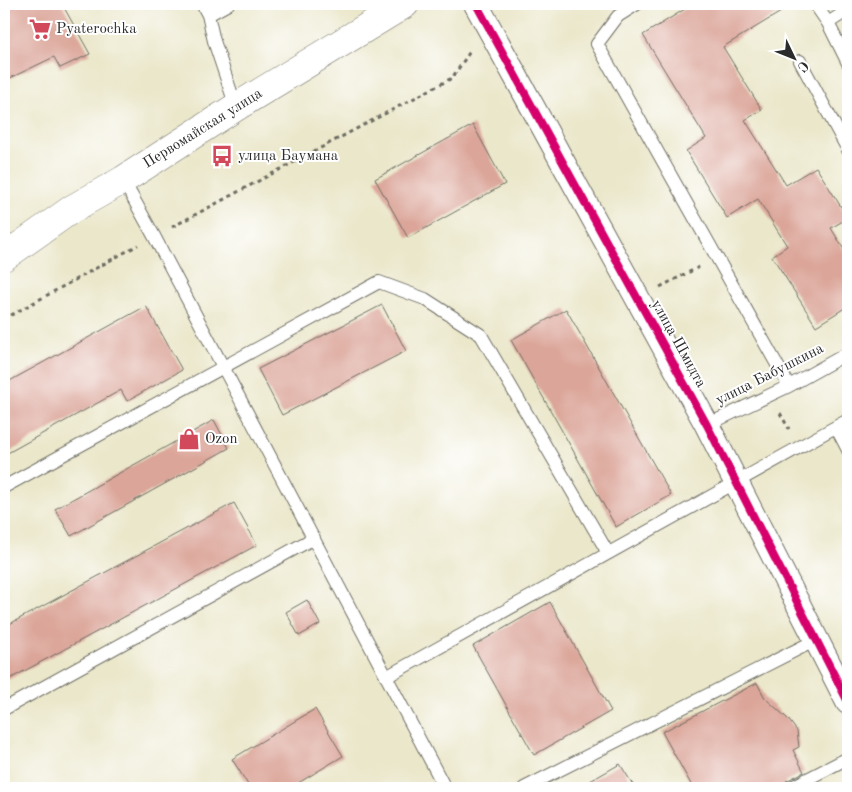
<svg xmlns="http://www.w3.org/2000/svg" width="852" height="792" font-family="'Old Standard TT',serif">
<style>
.building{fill:#dba599}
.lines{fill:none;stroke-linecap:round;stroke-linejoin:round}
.service-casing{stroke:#6e6d63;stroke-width:14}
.minor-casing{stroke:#6e6d63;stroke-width:26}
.secondary-casing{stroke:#6e6d63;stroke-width:29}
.path{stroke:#6e6d63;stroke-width:3;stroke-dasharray:4 4;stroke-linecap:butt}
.service{stroke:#fff;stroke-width:12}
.minor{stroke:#fff;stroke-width:24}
.secondary{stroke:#fff;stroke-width:28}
.cycleway-casing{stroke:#fff;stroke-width:11}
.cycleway{stroke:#d6006c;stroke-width:8}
.labels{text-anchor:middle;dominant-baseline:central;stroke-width:4;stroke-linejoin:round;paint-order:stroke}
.poi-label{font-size:15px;fill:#2b2b2b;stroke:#fff;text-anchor:start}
.street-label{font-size:15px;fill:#2b2b2b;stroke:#fff}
</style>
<rect width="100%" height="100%" fill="#fff"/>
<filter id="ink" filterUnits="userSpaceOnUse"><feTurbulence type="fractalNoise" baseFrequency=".02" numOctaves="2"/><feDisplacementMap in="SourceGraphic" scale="10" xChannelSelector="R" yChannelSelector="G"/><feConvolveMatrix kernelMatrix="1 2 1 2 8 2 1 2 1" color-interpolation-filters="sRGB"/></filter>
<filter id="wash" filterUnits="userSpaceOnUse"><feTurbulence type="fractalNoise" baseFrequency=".0096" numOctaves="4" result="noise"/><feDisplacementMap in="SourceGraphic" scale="20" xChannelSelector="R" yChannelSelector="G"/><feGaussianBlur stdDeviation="1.12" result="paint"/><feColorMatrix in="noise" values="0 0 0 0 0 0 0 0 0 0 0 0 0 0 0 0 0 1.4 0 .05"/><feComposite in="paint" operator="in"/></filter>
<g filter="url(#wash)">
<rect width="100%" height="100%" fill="#ebe7cb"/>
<g id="blocks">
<path class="building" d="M 4,4 L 62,4 L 90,54 L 60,68 L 54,57 L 4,81 Z
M 693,4 L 794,4 L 723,47 L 762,110 L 745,120 L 786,185 L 816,167 L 848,218 L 831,228 L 848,256 L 848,306 L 816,326 L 772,256 L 787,246 L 758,199 L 727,218 L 686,151 L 706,138 L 643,35 Z
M 473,125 L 505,184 L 408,238 L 375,179 Z
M 382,305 L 406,351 L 282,415 L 258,369 Z
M 146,306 L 182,370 L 127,401 L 121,390 L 4,455 L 4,384 Z
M 566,309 L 671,495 L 616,527 L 511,340 Z
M 214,420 L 229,448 L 71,536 L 55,509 Z
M 234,503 L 257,545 L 4,682 L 4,627 Z
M 307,600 L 320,624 L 299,636 L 286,612 Z
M 550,602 L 611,711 L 534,755 L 473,646 Z
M 757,683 L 765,698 L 788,719 L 797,731 L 799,747 L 793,750 L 804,772 L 786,781 L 782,788 L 693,788 L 662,732 Z
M 315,709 L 343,756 L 290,788 L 250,788 L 232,759 Z
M 620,764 L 635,788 L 578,788 Z"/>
</g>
</g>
<g filter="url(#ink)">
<use href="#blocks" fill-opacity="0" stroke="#6e6d63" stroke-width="1"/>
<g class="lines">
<g class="service-casing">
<path id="service" d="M 202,4 L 208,15 L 214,41 L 236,107
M 637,4 L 618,16 L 597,44 L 789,386
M 815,4 L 828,23
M 848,10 L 828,23 L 848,63
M 208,15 L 228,4
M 800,61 L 848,150
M 123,180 L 154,236 L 445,788
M 707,425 L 789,386 L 848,353
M 836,427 L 848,450
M 4,487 L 379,282 L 425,299 L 481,335 L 608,553
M 386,677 L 848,420
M 4,709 L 314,538
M 524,788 L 816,640
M 790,788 L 848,758"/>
</g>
<g class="minor-casing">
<path id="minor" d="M 476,4 L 707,425 L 848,702"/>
</g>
<g class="secondary-casing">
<path id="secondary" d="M 4,257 L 72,209 L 123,180 L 236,107 L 405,4"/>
</g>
<path class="path" d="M 172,227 L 452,78 L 471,50
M 660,287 L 701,266
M 4,319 L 138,245
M 780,413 L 789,429"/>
<use href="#service" class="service"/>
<use href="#minor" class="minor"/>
<use href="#secondary" class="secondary"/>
<g class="cycleway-casing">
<path id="cycleway" d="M 476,4 L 707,425 L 848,702"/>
</g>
<use href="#cycleway" class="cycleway"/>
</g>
</g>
<defs>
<g id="supermarket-bare" transform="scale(1.725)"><path d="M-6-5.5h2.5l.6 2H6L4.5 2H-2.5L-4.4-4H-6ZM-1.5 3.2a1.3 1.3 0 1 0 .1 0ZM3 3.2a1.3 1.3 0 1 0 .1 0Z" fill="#d1495b" stroke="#fff" stroke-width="2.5" paint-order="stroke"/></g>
<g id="bus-bare" transform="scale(1.725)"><path d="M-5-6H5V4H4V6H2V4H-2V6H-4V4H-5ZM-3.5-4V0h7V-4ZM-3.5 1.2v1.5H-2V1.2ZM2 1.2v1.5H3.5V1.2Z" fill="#d1495b" stroke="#fff" stroke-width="2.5" paint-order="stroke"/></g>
<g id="shop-bare" transform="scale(1.725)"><path d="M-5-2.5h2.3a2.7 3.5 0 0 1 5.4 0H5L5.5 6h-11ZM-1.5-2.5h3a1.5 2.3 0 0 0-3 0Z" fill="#d1495b" stroke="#fff" stroke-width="2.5" paint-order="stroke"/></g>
</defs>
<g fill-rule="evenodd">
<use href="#supermarket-bare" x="40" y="29"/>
<use href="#bus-bare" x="222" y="156"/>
<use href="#shop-bare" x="189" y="439"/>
</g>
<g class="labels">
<g class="poi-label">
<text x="56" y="29">Pyaterochka</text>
<text x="238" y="156">улица Баумана</text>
<text x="205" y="439">Ozon</text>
</g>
<g class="street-label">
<text transform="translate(203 129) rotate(-32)">Первомайская улица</text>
<text transform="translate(678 344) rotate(61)">улица Шмидта</text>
<text transform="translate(770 375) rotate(-27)">улица Бабушкина</text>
</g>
</g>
<rect width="852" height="792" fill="none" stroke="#fff" stroke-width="20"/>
<g transform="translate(794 58) rotate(133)" stroke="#ffffff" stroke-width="4" paint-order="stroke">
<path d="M0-4L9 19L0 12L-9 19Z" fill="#2b2b2b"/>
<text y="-8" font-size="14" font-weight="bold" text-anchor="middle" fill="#2b2b2b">С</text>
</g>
</svg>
